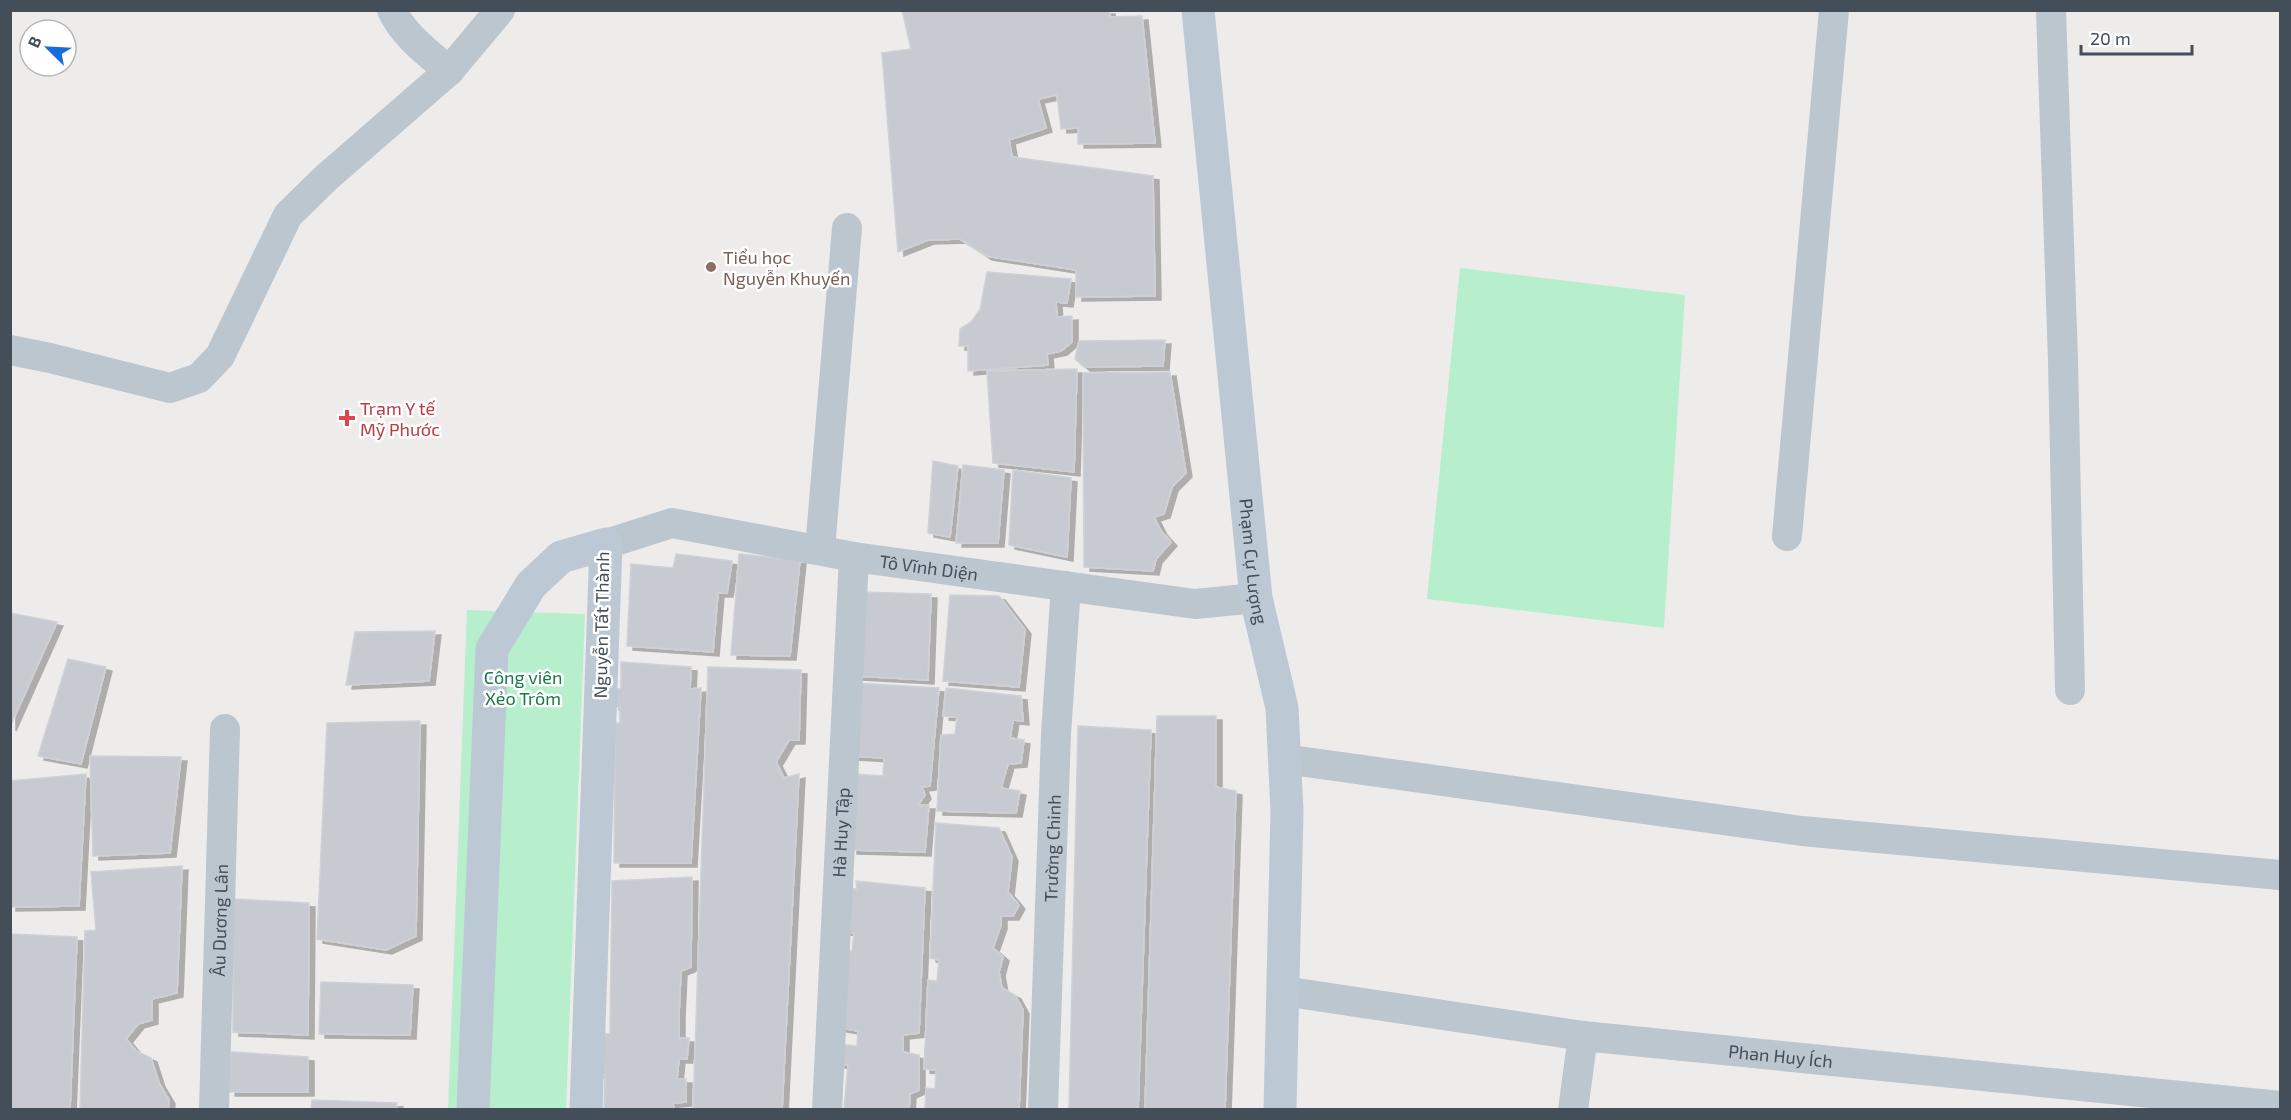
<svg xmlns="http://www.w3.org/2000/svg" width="2291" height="1120" font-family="'Exo 2',sans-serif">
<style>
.green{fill:#b7eecc}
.building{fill:#c7cad0;stroke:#cfd1d7;stroke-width:1.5;filter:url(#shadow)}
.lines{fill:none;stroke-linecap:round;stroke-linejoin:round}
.street{stroke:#bbc6ce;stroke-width:30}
.secondary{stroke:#bdc8d5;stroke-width:33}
.education-dot{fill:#8d6e63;stroke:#fff;stroke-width:2}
.health-dot{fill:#e0444e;stroke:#fff;stroke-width:2}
.labels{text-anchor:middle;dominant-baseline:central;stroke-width:5;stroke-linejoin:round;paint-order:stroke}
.education-label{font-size:18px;fill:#785e54;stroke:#fff;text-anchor:start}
.health-label{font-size:18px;fill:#be3a42;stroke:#fff;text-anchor:start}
.street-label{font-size:18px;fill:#434e58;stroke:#fff}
.park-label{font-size:18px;fill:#157947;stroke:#fff}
</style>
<defs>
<filter id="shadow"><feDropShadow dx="6" dy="4" stdDeviation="0" flood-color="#0004"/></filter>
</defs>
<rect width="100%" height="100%" fill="#eeebeb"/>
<path class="green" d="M 1460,268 L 1685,295 L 1664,628 L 1427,599 Z
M 467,610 L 585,614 L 566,1109 L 448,1110 Z"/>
<path class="building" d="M 902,10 L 1109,10 L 1110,17 L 1142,16 L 1155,143 L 1078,144 L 1078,128 L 1061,129 L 1057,95 L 1038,99 L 1046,128 L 1009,140 L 1012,157 L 1153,176 L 1155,296 L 1076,297 L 1076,270 L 986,256 L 960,239 L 928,240 L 898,252 L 882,53 L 911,49 Z
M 987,272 L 1071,279 L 1067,303 L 1056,302 L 1057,317 L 1072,316 L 1072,342 L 1061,351 L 1047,354 L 1048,365 L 968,371 L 968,346 L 959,346 L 960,329 L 971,322 L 980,310 Z
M 1165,340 L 1163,366 L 1084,367 L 1075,359 L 1079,341 Z
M 1077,369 L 1074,472 L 993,463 L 987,371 Z
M 1170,372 L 1186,473 L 1172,487 L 1164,514 L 1154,517 L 1161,531 L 1171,542 L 1156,559 L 1153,571 L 1084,567 L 1083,373 Z
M 933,461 L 958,466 L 950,537 L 928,533 Z
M 963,465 L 1004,470 L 998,543 L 956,543 Z
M 1013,470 L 1071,478 L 1067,557 L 1009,545 Z
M 676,554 L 732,561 L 727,593 L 718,593 L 713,652 L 627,646 L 631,564 L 673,568 Z
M 739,554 L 800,560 L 790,656 L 731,655 Z
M 859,592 L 931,594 L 928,680 L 856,676 Z
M 950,595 L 999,596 L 1025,630 L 1019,687 L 943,681 Z
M 10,613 L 57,622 L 10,727 Z
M 435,631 L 429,681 L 346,685 L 355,632 Z
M 68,659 L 106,667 L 81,764 L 38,756 Z
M 621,662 L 691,667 L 690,689 L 701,688 L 691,863 L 614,863 L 615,743 L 608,723 L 620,723 L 620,708 L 613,706 L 613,689 L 621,689 Z
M 708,667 L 801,670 L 799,740 L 789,740 L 776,762 L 784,778 L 799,774 L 782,1110 L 693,1110 Z
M 855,683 L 939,688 L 930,786 L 922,787 L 925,795 L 918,805 L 929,805 L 925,852 L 851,850 L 854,774 L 883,776 L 884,758 L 852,756 Z
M 946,688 L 1021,696 L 1023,721 L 1013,720 L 1010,738 L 1024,740 L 1021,763 L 1008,764 L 1001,788 L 1020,791 L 1016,813 L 937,811 L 941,735 L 955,734 L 957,717 L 943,716 Z
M 1157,716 L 1216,716 L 1216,787 L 1236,791 L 1225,1110 L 1145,1110 Z
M 420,721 L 416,936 L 386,950 L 317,939 L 327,723 Z
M 1078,726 L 1151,730 L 1138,1110 L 1069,1110 Z
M 90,756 L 181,757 L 170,853 L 93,856 Z
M 86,774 L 79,906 L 10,907 L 10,781 Z
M 936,823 L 999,828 L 1012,857 L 1008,892 L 1019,905 L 1013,916 L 1001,916 L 1001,925 L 993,948 L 1003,957 L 999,972 L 1002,988 L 1015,995 L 1023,1010 L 1019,1110 L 925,1110 L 926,1088 L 935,1089 L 936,1070 L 924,1069 L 928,980 L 937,981 L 939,960 L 930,958 Z
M 182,866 L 177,993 L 152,999 L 152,1020 L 138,1024 L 126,1039 L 136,1051 L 151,1058 L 159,1083 L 169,1100 L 168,1110 L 80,1110 L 85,931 L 96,930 L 91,872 Z
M 692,877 L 691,967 L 681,971 L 679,1014 L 679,1038 L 689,1038 L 687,1059 L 679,1059 L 677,1079 L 686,1079 L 686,1102 L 673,1103 L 674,1110 L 604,1110 L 605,1074 L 598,1074 L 600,1033 L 610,1034 L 612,881 Z
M 856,881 L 925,888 L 919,1033 L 903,1035 L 903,1052 L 919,1055 L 919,1090 L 910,1094 L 909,1110 L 840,1110 L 844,1109 L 848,1065 L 839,1064 L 839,1044 L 857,1046 L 858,1031 L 835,1027 L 842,951 L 852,951 L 854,933 L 844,931 L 847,888 L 857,889 Z
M 233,899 L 309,903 L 308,1035 L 233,1032 Z
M 10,934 L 77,937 L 70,1110 L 10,1110 Z
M 321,982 L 413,985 L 410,1035 L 319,1034 Z
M 231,1052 L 308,1057 L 308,1092 L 229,1092 Z
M 312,1100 L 397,1103 L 396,1110 L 311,1110 Z"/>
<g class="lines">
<g class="street">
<path d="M 392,10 C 403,35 429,54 449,71"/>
<path d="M 2051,10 L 2063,360 L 2070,690"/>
<path d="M 10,350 L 50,358 L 170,388 L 199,378 L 220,356 L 288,215 L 327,177 L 449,71 L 500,10"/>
<path d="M 1787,536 L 1834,10"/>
<path id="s1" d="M 606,544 L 672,523 L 854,557 L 1195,604 L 1256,598"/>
<path d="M 820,549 L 847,228"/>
<path d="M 1284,759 L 1802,831 L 2280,875"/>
<path id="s2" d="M 1283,991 L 1583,1036 L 2280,1106"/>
<path id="s3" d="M 214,1110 L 225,729"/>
<path id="s4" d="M 827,1110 L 854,557"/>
<path id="s5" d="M 1043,1110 L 1056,734 L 1066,586"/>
<path d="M 1573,1110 L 1583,1036"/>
</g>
<g class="secondary">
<path id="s6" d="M 1198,10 L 1256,598 L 1282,708 L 1287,811 L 1280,1110"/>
<path d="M 473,1110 L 492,649 L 531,585 L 561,557 L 606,544 L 586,1110"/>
</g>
</g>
<circle class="education-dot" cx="711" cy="267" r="6"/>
<path class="health-dot" d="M344 409h6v6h6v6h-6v6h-6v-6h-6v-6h6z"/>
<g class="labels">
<g class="education-label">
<text x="723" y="257">Tiểu học<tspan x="723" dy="21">Nguyễn Khuyến</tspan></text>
</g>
<g class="health-label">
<text x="360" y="408">Trạm Y tế<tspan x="360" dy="21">Mỹ Phước</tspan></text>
</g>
<g class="street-label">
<text stroke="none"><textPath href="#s6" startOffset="554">Phạm Cự Lượng</textPath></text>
<text stroke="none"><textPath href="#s1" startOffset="330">Tô Vĩnh Diện</textPath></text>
<text transform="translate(601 625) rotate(-89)">Nguyễn Tất Thành</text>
<text stroke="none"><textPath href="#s4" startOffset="278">Hà Huy Tập</textPath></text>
<text stroke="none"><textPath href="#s5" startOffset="262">Trường Chinh</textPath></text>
<text stroke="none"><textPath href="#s3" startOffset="190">Âu Dương Lân</textPath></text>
<text stroke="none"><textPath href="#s2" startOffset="502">Phan Huy Ích</textPath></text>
</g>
<g class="park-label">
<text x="523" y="677">Công viên<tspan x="523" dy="21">Xẻo Trôm</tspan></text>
</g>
</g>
<rect width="2291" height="1120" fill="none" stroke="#434e58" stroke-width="24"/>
<g transform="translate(48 48) rotate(294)"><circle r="28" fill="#ffffff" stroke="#b4b8bc" stroke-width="1.5"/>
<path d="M0-4.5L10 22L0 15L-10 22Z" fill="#166cdd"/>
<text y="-9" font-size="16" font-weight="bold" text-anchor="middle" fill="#434e58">B</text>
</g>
<path d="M2081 45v9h111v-9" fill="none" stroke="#434e58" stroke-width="3"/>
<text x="2090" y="45" font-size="18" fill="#434e58" stroke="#ffffff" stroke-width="4.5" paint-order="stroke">20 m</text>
</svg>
